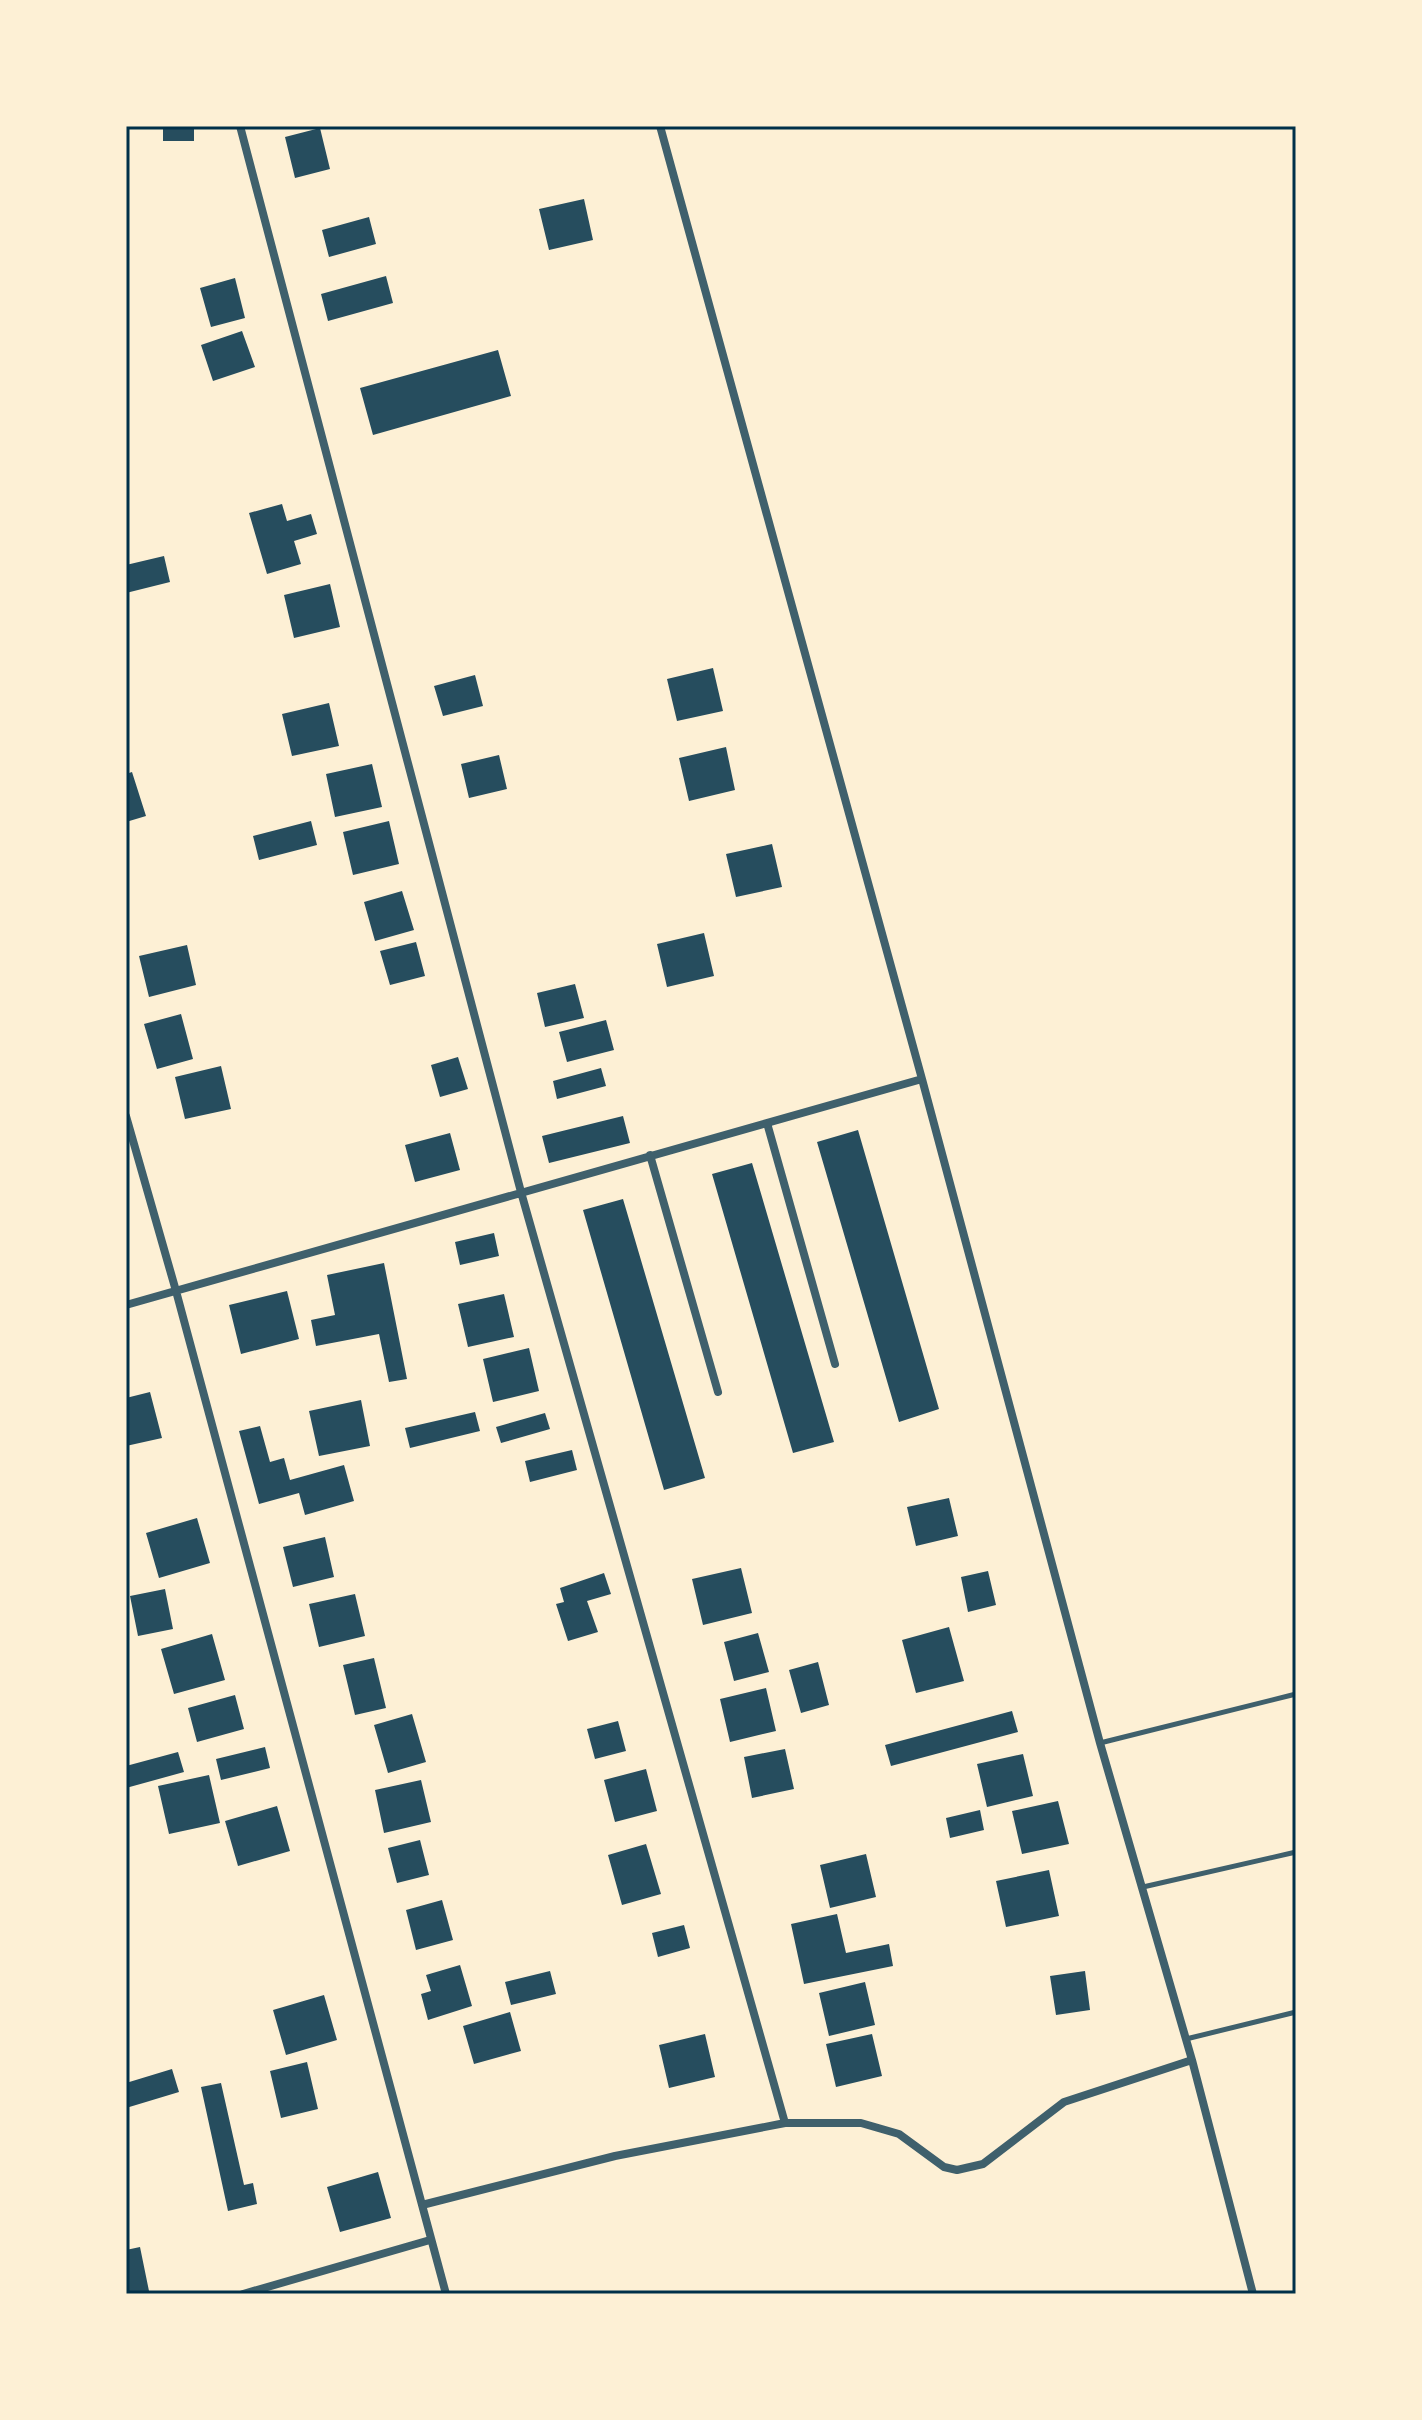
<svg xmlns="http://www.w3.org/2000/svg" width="1422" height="2420" font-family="Overpass,sans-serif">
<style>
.building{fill:#264d5e}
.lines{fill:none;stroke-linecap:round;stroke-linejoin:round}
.service{stroke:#3f606c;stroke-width:5}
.minor{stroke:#3f606c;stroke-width:8}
.neatline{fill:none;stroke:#003049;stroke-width:3}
</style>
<rect width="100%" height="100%" fill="#fdf0d5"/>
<path class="building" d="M 163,126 L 194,126 L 194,141 L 163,141 Z
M 320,128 L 330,169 L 295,178 L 285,137 Z
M 584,199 L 593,240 L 549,250 L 539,209 Z
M 369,217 L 376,244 L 329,257 L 322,230 Z
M 386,276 L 393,303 L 328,321 L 321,294 Z
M 235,278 L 245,318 L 211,327 L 200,288 Z
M 242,331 L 255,367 L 213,381 L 201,345 Z
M 498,350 L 511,396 L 373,435 L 360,388 Z
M 282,504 L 287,521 L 311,514 L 317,534 L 294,541 L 301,564 L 267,574 L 249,513 Z
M 164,556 L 170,582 L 126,593 L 126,565 Z
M 330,584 L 340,627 L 294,638 L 284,595 Z
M 713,668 L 723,711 L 677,721 L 667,679 Z
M 475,675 L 483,706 L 443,716 L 434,686 Z
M 329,703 L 339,746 L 292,756 L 282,714 Z
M 726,747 L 735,790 L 689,801 L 679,758 Z
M 499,755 L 507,789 L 469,798 L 461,764 Z
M 372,764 L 382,807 L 335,817 L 326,774 Z
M 132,772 L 146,816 L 126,822 L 126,774 Z
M 311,821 L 317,845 L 259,860 L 253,836 Z
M 389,821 L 399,864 L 353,875 L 343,832 Z
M 772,844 L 782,887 L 736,897 L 726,854 Z
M 402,891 L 414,930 L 375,941 L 364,902 Z
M 704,933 L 714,976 L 667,987 L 657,944 Z
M 416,942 L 425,976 L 390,985 L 380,951 Z
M 187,945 L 196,985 L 149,997 L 139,956 Z
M 575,984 L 584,1018 L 545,1027 L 537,993 Z
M 181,1014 L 193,1059 L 157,1069 L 144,1024 Z
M 606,1020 L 614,1050 L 567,1062 L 559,1032 Z
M 458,1057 L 468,1089 L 440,1097 L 431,1065 Z
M 221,1066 L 231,1109 L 185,1119 L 175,1077 Z
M 601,1068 L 606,1086 L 557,1099 L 553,1081 Z
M 623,1116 L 630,1143 L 549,1163 L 542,1136 Z
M 858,1130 L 939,1409 L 899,1422 L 817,1142 Z
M 450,1133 L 460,1170 L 415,1182 L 405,1145 Z
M 752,1163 L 834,1442 L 793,1453 L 712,1174 Z
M 623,1199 L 705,1478 L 664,1490 L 583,1210 Z
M 494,1233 L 499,1256 L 460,1265 L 455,1242 Z
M 384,1263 L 407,1379 L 389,1382 L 379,1334 L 316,1346 L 311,1320 L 335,1315 L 327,1275 Z
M 287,1291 L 299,1339 L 241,1354 L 229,1305 Z
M 504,1294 L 514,1337 L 468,1347 L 458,1304 Z
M 529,1348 L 539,1391 L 493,1402 L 483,1359 Z
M 150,1392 L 162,1438 L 126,1446 L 126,1398 Z
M 361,1400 L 370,1446 L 319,1456 L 309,1411 Z
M 475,1412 L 480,1431 L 410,1448 L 405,1428 Z
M 545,1413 L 550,1429 L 501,1443 L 496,1427 Z
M 260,1426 L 270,1462 L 284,1458 L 290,1480 L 344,1465 L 354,1501 L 305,1515 L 299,1493 L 259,1504 L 239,1431 Z
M 572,1450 L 577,1470 L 530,1482 L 525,1461 Z
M 949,1498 L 958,1536 L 916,1546 L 907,1507 Z
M 197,1518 L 210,1563 L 159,1578 L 146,1533 Z
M 325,1537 L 334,1577 L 293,1587 L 283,1547 Z
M 741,1568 L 752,1613 L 703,1625 L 692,1579 Z
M 988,1571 L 996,1605 L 968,1612 L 961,1577 Z
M 604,1573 L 611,1594 L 587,1601 L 598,1632 L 568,1641 L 556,1604 L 564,1602 L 560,1588 Z
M 165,1589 L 173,1629 L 138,1636 L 130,1596 Z
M 355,1594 L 365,1636 L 319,1647 L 309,1604 Z
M 949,1627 L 964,1681 L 916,1693 L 902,1640 Z
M 758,1633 L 769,1672 L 734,1681 L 724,1642 Z
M 212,1634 L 225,1680 L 174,1694 L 161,1649 Z
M 374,1658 L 386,1708 L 355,1715 L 343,1665 Z
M 818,1662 L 829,1705 L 801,1713 L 789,1670 Z
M 766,1688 L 776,1731 L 730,1742 L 720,1699 Z
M 235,1695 L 244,1729 L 197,1742 L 188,1708 Z
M 1012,1711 L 1018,1732 L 891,1766 L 885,1745 Z
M 412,1714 L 426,1762 L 388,1773 L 374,1725 Z
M 618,1721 L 626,1751 L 595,1759 L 587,1729 Z
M 265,1747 L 270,1768 L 221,1780 L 216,1759 Z
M 785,1749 L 794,1789 L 752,1798 L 744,1757 Z
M 178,1752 L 184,1772 L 126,1788 L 126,1766 Z
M 1023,1754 L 1033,1796 L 987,1807 L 977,1764 Z
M 646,1769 L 657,1811 L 615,1822 L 604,1780 Z
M 209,1775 L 220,1823 L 169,1834 L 158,1786 Z
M 421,1780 L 431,1822 L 384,1833 L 375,1790 Z
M 1058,1801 L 1069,1844 L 1022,1854 L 1012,1811 Z
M 277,1806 L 290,1851 L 238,1866 L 225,1821 Z
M 980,1810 L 984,1830 L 950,1838 L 946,1818 Z
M 420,1840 L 429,1875 L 397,1883 L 388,1848 Z
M 646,1844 L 661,1894 L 622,1905 L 608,1855 Z
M 866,1854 L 876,1897 L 830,1908 L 820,1865 Z
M 1049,1870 L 1059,1916 L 1006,1927 L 996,1881 Z
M 442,1900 L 453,1940 L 416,1950 L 406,1910 Z
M 837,1914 L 846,1953 L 889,1944 L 893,1966 L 804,1984 L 791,1924 Z
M 684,1925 L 690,1948 L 658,1957 L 652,1933 Z
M 460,1965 L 472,2006 L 428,2020 L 421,1994 L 431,1991 L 426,1975 Z
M 550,1971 L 556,1994 L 511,2005 L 505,1982 Z
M 1085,1971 L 1090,2010 L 1056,2015 L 1050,1976 Z
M 865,1982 L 875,2025 L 829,2036 L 819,1993 Z
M 324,1995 L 337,2040 L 286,2055 L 273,2010 Z
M 510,2012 L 521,2051 L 474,2064 L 463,2026 Z
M 705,2034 L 715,2077 L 669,2088 L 659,2045 Z
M 872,2034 L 882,2076 L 836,2087 L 826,2044 Z
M 307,2062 L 318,2109 L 281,2118 L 270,2071 Z
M 172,2069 L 179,2092 L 126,2108 L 126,2083 Z
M 221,2083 L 244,2185 L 253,2183 L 257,2204 L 228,2211 L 201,2087 Z
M 378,2172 L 391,2218 L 340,2232 L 327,2187 Z
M 140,2247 L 149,2291 L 126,2294 L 126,2250 Z"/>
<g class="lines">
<path class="service" d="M 1100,1743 L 1296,1694
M 1143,1887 L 1296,1852
M 1186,2039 L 1296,2012"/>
<path class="minor" d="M 240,126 L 521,1192 L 785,2123
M 660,126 L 922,1079 L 1100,1743 L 1192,2060 L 1253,2294
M 126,1116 L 176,1291 L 446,2294
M 767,1123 L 835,1364
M 650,1155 L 718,1392
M 126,1305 L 922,1079
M 422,2205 L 615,2156 L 785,2123 L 861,2123 L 899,2134 L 944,2167 L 957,2170 L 983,2164 L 1064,2102 L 1192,2060
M 243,2294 L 430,2240"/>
</g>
<rect width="1422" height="2420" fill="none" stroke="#fdf0d5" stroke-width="256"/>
<rect x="128" y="128" width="1166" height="2164" class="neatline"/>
</svg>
